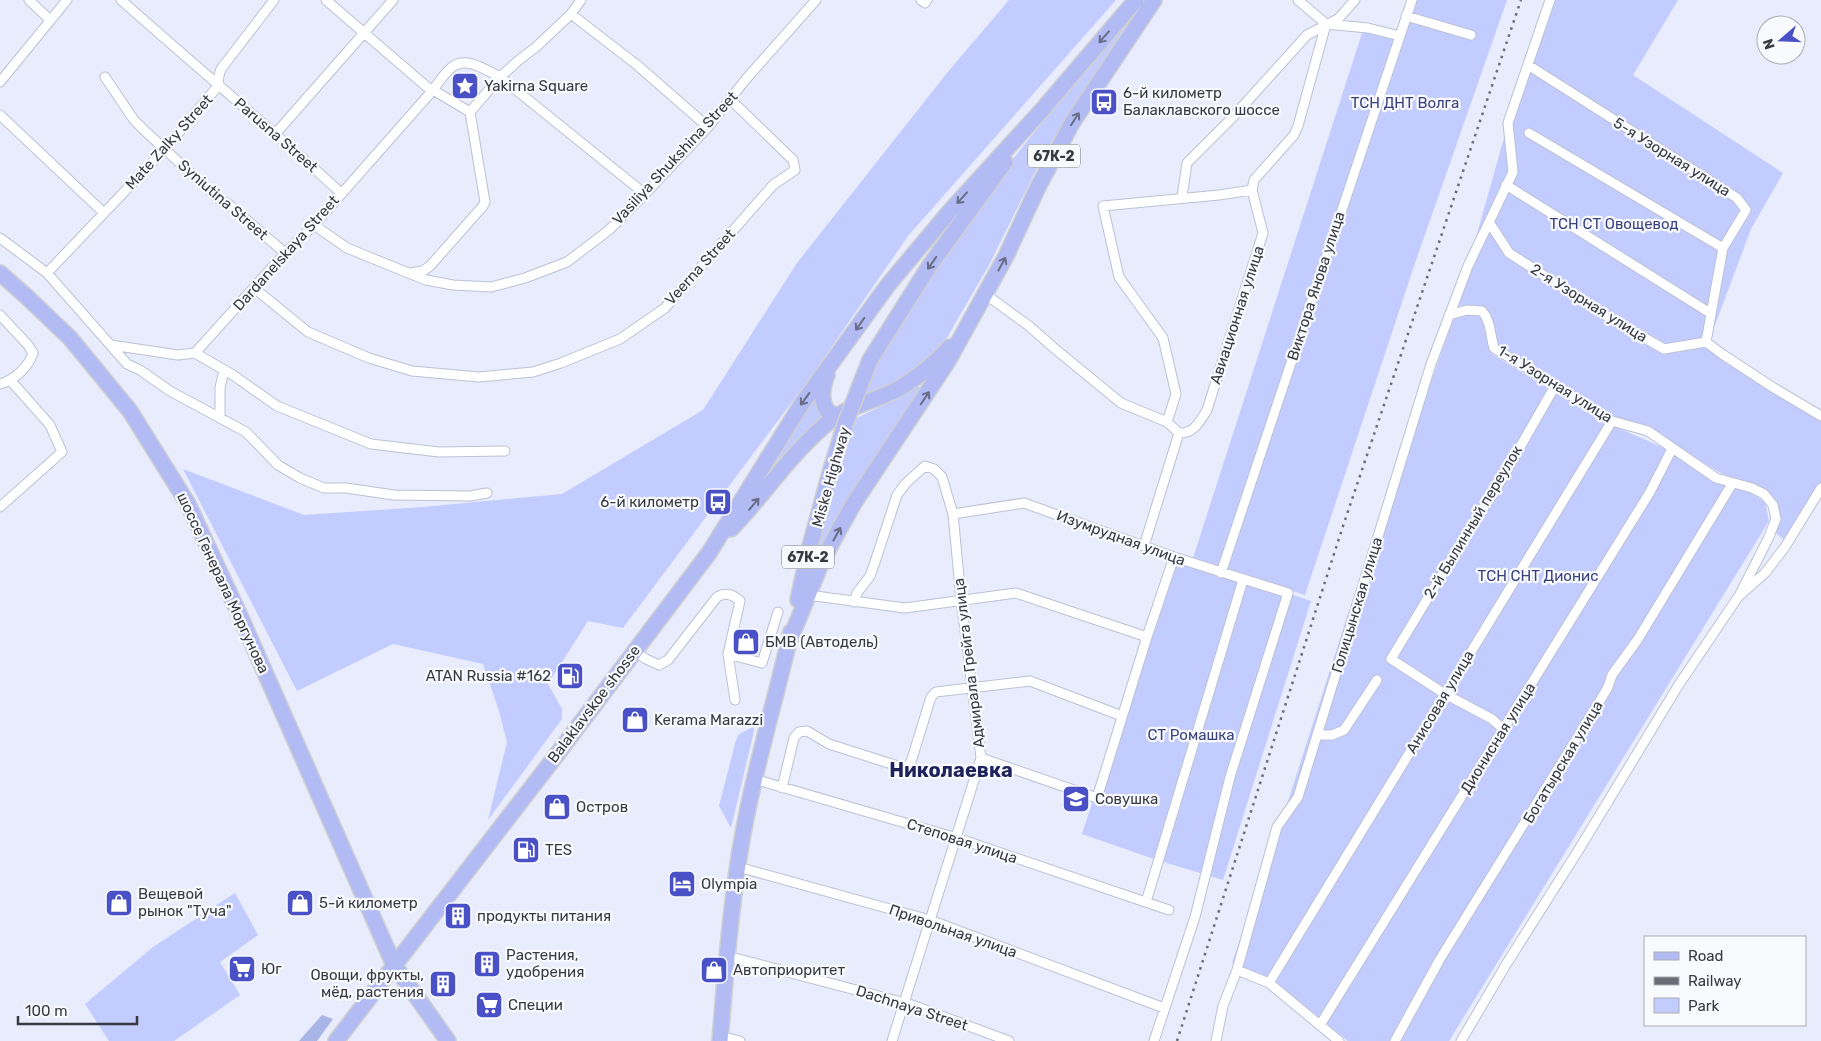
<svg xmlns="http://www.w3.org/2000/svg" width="1821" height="1041" font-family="Rubik,sans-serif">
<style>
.green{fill:#c2ccff}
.forest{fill:#a9b4e7}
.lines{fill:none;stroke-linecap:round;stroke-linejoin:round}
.street-casing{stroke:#bcc1d4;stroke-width:11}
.primary-casing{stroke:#cfd0d1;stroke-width:18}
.street{stroke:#fff;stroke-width:9}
.primary{stroke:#b2bbf3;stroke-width:15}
.rail{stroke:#6a6d76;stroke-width:2.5;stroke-dasharray:2.5 5;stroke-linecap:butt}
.primary-bridge-casing{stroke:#cfd0d1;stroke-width:18;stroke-linecap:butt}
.primary-bridge{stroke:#b2bbf3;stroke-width:15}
.oneway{stroke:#696e88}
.labels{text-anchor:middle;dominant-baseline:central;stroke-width:4.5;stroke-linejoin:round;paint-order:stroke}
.shield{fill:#f9fafe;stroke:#72747a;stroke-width:1}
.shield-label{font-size:14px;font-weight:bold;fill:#383a41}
.poi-label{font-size:15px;fill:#383a41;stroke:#f9fafe;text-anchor:start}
.park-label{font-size:15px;fill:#3a417f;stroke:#f9fafe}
.street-label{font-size:15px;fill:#383a41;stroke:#f9fafe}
.district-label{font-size:20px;font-weight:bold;fill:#1f235c;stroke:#f9fafe}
</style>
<rect width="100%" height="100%" fill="#e8ecfc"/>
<path class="green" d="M 1009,0 L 1116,0 L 908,236 L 815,371 L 623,628 L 588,621 L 548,684 L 562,709 L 562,719 L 488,820 L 507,742 L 499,711 L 483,664 L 393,644 L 297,691 L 183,469 L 304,515 L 423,507 L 562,494 L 703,410 L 797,263 L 947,73 Z
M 1415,0 L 1507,0 L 1414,266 L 1305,595 L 1193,558 L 1363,30 L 1402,40 Z
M 1552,0 L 1678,0 L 1633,75 L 1783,173 L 1751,229 L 1709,341 L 1821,414 L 1821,497 L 1791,545 C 1784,539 1772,533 1771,523 C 1769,511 1772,512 1765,499 L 1697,459 L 1660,444 L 1494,352 C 1488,326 1487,309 1457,305 L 1504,138 Z
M 1135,8 L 1136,10 L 1044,154 L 989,265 L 945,341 L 928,359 L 914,371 L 870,395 L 864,395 L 871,369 L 910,298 L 1008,165 Z
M 1458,307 L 1477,313 L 1484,319 L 1484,328 L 1492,354 L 1600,420 L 1712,469 L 1765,502 L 1769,521 L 1449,1041 L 1348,1041 L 1290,994 L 1244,967 L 1232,963 L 1290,795 L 1356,589 Z
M 918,386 L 923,390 L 813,566 L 809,567 L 849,431 L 855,419 L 900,397 Z
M 816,392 L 822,417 L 762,481 Z
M 1173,554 L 1311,601 L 1223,880 L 1154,859 L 1082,834 Z
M 753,727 L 754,731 L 731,828 L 719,806 L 736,740 L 739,734 Z
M 235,893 L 258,935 L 220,962 L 240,995 L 174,1041 L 109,1041 L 85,1004 L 153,947 Z"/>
<path class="forest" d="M 322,1015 L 333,1019 L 317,1041 L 299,1041 Z"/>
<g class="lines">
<g class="street-casing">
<path id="street" d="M 29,0 L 50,20
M 121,0 C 194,65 269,127 341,193
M 581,0 L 571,14 L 536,47 L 519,60 L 500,77 L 470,112 L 433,90 C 438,83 444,74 451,68 C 465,55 486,70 500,77 L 645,194
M 921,0 L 925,3 L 927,0
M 1298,0 L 1326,24 L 1368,28 L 1400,36
M 571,14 L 637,65 L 708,127
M 1406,16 L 1471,35
M 1528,65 L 1737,198 L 1746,210 L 1723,248 L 1706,342
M 105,77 L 134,120 L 145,131 L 222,202 L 227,203 L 285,253
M 0,82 L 67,0
M 0,115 L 104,213
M 276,133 L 393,0
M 1529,133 L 1723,248
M 1506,185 L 1710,313
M 1182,197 L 1187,163 L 1232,118 L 1307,35 L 1338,19 L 1355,0
M 1489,222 L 1509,253 L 1610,318 L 1664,349 L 1706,342
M 314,225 L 347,248 L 369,257 L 426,280 L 453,285 L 491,287 L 525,278 L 567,262 L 609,230 L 645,194 L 708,127 L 746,79 L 816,0
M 0,238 L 47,273 L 127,364 L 140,370 L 170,391 L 246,432 L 278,465 L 300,478 L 324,488 L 346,488 L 394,495 L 470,496 L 487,493
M 47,273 L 165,149 L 218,86 L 219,75 L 221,69 L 274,0
M 411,273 L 423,271 L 430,266 L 483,206 L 485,202 L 470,112
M 254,288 L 308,332 L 369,358 L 412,371 L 479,377 L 533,372 L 561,363 L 620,339 L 665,308 L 773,185 L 795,170 L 793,160 L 730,99
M 985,294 L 1029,326 L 1054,348 L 1121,403 L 1167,422
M 0,315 L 28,345 L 33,353 C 28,368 14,380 0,384
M 1449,315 L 1467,310 L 1482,311 C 1491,321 1490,335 1494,348 L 1612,421 L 1648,431 L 1716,478 L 1752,488 L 1764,494 L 1773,505 L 1776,519 L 1768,539 L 1740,594
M 1706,342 L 1722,354 L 1774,388 L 1821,416
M 111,345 L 178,355 L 195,353 L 285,253 L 314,225 L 433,90 L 427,87 L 326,0
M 195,353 L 233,375 L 277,406 L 371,444 L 439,452 L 505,451
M 220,418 L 220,388 L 224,370
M 1179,433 C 1194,434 1200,421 1207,410 L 1263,233 L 1252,190 L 1254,180 L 1294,135 L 1298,126 L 1326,24
M 1179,433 L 1167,422 L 1176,394 L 1163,338 L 1119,277 L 1103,206 L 1219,195 L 1252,190
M 0,507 L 62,452 L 50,425 L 11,381
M 953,514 L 1024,503 L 1174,557 L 1288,593 L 1230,777 L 1195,917 L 1154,1041
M 1144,546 L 1179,433
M 1221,573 L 1412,0
M 808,595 L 905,608 L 1016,593 L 1147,637
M 854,602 L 857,593 L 870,576 L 875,562 L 897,495 L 906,483 L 925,466 L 934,469 L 942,477 L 953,514 L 961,599 L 981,758 L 892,1041
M 634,651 L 646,659 L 659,665 L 668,660 L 717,597 C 726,592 732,594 740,601 L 728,654 L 735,700
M 728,654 L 762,663 L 778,612
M 1503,729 L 1492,719 L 1445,694 L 1391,659 L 1469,530 L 1496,489 L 1555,386
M 1318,735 L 1332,735 L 1344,730 L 1377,680
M 981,758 L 1097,798 L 1147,637 L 1174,557
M 754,779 L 957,838 L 1169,910
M 782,788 L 794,738 L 799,732 L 807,731 L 829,744 L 901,767 L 907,766 L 911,762 L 931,697 L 936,692 L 1030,681 L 1122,716
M 738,867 L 930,920 L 1164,1008
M 1146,902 L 1243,580
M 727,956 L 909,1004 L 1009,1041
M 1237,970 L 1269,983 L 1339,1041
M 1269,983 L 1612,421
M 1320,1025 L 1650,492 L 1672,449
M 720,1036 L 740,1041
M 1216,1041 L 1223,1006 L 1237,970 L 1277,827 L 1298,797 L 1431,364 L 1468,266 L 1513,172 L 1508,123 L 1550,0
M 1395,1041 L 1440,959 L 1598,704 L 1608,687 L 1612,675 L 1638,639 L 1732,484
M 1461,1041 L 1507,963 L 1578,851 L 1678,686 L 1738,597 L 1765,573 L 1785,547 L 1821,488"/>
</g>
<g class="primary-casing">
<path id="primary" d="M 0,273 L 27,297 L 70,338 L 130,411 L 188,504 L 241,618 L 394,965 L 448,1041
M 870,360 L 930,265 L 1005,162
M 827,375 C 821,389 819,411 836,416
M 731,529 C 766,493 794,448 835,417 C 848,408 874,400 890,393 C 913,382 933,365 950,347
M 798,600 L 810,546 L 830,473
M 789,642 L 822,561 L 839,530 L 854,503 L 948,361 L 1006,256 L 1038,187 L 1072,123 L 1154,0
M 336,1041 L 555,757 L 709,553 L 801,405 L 888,285 L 950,211 L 1042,110 L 1136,0
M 720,1041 C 725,978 730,914 740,851 C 752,777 774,706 791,632"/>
</g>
<use href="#street" class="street"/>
<use href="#primary" class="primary"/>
<path class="rail" d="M 1177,1041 L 1344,523 L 1521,0"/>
<g class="primary-bridge-casing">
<path id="primary-bridge" d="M 830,473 L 845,424 L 870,360"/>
</g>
<use href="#primary-bridge" class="primary-bridge"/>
</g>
<defs><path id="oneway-shaft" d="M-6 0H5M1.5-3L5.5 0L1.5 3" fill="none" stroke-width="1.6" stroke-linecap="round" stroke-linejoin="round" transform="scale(1.25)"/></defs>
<g class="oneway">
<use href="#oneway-shaft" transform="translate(1104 37) rotate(131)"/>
<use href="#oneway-shaft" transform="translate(1075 119) rotate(-57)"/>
<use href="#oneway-shaft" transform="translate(962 198) rotate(132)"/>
<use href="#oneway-shaft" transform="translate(932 263) rotate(125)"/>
<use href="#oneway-shaft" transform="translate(1002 264) rotate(-61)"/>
<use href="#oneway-shaft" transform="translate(860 324) rotate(125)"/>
<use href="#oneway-shaft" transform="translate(925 398) rotate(-56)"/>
<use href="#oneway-shaft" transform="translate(805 399) rotate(126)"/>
<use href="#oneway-shaft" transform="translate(754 504) rotate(-50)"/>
<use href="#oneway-shaft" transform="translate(837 534) rotate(-61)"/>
</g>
<defs>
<g id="sight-square" transform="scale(1.4375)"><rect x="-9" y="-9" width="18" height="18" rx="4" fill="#4a50c6" stroke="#f9fafe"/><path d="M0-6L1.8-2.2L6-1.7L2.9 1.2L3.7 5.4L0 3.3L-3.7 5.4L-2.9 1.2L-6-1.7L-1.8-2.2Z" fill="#fff"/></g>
<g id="bus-square" transform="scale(1.4375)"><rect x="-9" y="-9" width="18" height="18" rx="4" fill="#4a50c6" stroke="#f9fafe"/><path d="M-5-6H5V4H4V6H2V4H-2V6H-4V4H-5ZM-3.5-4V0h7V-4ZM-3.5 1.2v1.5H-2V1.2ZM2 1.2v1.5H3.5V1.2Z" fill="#fff"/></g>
<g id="shop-square" transform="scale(1.4375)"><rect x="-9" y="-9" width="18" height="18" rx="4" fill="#4a50c6" stroke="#f9fafe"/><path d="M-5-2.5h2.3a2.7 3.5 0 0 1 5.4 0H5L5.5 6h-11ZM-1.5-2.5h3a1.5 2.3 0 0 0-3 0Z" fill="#fff"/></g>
<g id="fuel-square" transform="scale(1.4375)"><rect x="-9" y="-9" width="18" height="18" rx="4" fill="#4a50c6" stroke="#f9fafe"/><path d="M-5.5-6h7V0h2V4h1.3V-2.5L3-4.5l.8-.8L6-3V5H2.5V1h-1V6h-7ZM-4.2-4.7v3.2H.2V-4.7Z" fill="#fff"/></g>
<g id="school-square" transform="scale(1.4375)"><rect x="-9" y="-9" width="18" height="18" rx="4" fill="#4a50c6" stroke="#f9fafe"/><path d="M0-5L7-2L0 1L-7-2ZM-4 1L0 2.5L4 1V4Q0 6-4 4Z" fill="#fff"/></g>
<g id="hotel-square" transform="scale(1.4375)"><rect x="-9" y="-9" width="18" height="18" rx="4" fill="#4a50c6" stroke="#f9fafe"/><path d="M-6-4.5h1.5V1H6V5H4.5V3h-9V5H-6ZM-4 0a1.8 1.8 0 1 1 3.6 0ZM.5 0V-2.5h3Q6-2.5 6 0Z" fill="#fff"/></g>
<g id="building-square" transform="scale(1.4375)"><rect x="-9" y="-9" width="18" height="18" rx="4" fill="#4a50c6" stroke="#f9fafe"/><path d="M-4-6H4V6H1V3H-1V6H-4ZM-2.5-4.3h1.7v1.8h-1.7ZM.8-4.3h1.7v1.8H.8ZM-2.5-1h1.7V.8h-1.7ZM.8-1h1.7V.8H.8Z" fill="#fff"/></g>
<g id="supermarket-square" transform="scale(1.4375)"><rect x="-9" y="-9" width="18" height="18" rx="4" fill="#4a50c6" stroke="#f9fafe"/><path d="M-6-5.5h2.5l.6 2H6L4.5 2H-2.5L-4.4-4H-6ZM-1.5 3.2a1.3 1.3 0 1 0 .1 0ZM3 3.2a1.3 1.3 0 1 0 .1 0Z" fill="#fff"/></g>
</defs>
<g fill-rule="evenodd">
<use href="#sight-square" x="465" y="86"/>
<use href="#bus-square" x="1104" y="102"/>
<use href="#bus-square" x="718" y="502"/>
<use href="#shop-square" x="746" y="642"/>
<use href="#fuel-square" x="570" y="676"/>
<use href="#shop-square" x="635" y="720"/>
<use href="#school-square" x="1076" y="799"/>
<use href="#shop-square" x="557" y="807"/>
<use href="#fuel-square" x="526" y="850"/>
<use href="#hotel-square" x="682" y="884"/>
<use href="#shop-square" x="119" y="903"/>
<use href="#shop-square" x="300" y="903"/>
<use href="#building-square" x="458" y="916"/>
<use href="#building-square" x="487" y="964"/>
<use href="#supermarket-square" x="242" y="969"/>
<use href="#shop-square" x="714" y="970"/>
<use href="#building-square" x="443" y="984"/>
<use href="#supermarket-square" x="489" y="1005"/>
</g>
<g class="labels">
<g class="shield">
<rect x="1028" y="144.5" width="52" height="23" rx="4"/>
<rect x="782" y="545.5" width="52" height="23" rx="4"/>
</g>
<g class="shield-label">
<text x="1054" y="156">67К-2</text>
<text x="808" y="557">67К-2</text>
</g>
<g class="poi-label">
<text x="484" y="86">Yakirna Square</text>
<text x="1123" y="93">6-й километр<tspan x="1123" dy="17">Балаклавского шоccе</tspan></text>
<text x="699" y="502" text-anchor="end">6-й километр</text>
<text x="765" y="642">БМВ (Автодель)</text>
<text x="551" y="676" text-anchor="end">ATAN Russia #162</text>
<text x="654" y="720">Kerama Marazzi</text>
<text x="1095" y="799">Совушка</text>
<text x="576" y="807">Остров</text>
<text x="545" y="850">TES</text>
<text x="701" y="884">Olympia</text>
<text x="138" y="894">Вещевой<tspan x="138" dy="17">рынок "Туча"</tspan></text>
<text x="319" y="903">5-й километр</text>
<text x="477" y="916">продукты питания</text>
<text x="506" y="955">Растения,<tspan x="506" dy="17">удобрения</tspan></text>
<text x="261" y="969">Юг</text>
<text x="733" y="970">Автоприоритет</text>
<text x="424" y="975" text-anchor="end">Овощи, фрукты,<tspan x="424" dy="17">мёд, растения</tspan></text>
<text x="508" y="1005">Специи</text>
</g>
<g class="park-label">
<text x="1405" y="103">ТСН ДНТ Волга</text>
<text x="1614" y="224">ТСН СТ Овощевод</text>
<text x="1538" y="576">ТСН СНТ Дионис</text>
<text x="1191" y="735">СТ Ромашка</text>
</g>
<g class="street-label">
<text transform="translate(276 135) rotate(41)">Parusna Street</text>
<text transform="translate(169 142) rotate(-48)">Mate Zalky Street</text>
<text transform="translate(1672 157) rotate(32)">5-я Узорная улица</text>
<text transform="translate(675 158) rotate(-47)">Vasiliya Shukshina Street</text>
<text transform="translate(223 200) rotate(41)">Syniutina Street</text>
<text transform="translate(286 253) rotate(-48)">Dardanelskaya Street</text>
<text transform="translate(700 267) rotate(-48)">Veerna Street</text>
<text transform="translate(1316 286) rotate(-72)">Виктора Янова улица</text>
<text transform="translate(1589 303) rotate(32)">2-я Узорная улица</text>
<text transform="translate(1237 315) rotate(-72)">Авиационная улица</text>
<text transform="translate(1555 384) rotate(32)">1-я Узорная улица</text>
<text transform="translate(831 477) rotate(-74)">Miske Highway</text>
<text transform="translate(1473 522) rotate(-59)">2-й Былинный переулок</text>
<text transform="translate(1121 538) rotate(20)">Изумрудная улица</text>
<text transform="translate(223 583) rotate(65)">шоссе Генерала Моргунова</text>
<text transform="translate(1357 605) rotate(-73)">Голицынская улица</text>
<text transform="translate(969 663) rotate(-97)">Адмирала Грейга улица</text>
<text transform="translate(1440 702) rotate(-59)">Анисовая улица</text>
<text transform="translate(594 704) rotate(-53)">Balaklavskoe shosse</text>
<text transform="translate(1498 738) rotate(-58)">Дионисная улица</text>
<text transform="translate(1563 762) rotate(-59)">Богатырская улица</text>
<text transform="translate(962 841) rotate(18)">Степовая улица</text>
<text transform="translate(953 931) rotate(19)">Привольная улица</text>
<text transform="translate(912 1008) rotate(18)">Dachnaya Street</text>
</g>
<g class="district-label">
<text x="951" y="770">Николаевка</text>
</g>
</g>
<rect x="1644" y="936" width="162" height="90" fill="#f9fafe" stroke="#acadb2"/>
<rect x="1654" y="952" width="25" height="8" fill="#b2bbf3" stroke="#acadb2"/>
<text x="1688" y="961" font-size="15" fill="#383a41">Road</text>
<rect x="1654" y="977" width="25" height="8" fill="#6a6d76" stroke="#acadb2"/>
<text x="1688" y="986" font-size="15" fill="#383a41">Railway</text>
<rect x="1654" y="998" width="25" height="15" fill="#c2ccff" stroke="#acadb2"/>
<text x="1688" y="1011" font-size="15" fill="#383a41">Park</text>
<g transform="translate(1781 40) rotate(251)"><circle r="24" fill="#f9fafe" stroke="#acadb2"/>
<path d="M0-4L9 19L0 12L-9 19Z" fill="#4a50c6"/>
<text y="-8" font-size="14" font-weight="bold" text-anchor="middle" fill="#383a41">N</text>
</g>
<path d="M18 1016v8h119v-8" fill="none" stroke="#383a41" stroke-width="2.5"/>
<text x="25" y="1016" font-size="15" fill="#383a41" stroke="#f9fafe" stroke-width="4" paint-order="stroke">100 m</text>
</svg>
